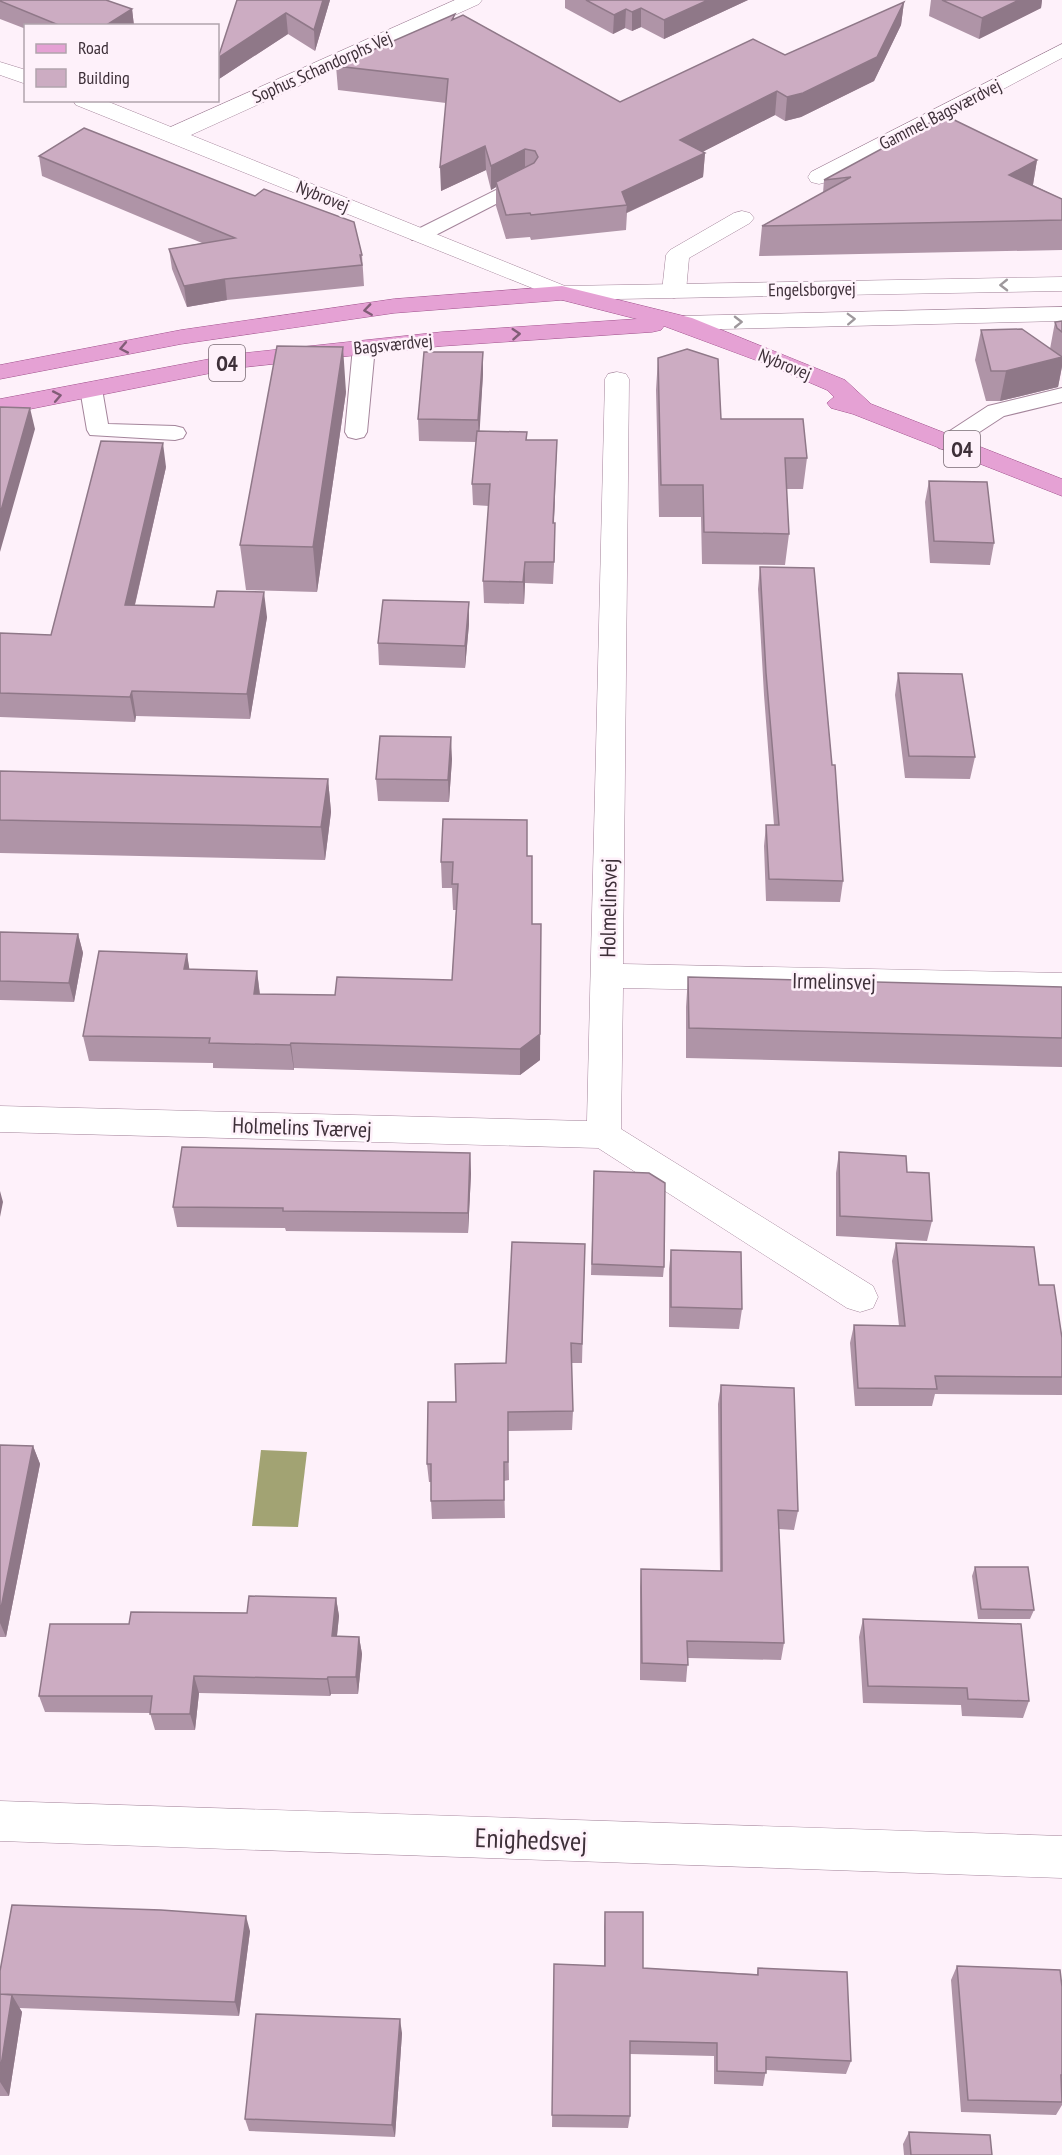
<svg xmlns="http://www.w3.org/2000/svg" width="1062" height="2155" font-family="'PT Sans Narrow',sans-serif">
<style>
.water{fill:#a2a373}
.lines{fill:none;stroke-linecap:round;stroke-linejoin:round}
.lane-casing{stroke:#a4859b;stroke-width:2}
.street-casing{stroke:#a4859b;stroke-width:1}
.secondary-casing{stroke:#a4859b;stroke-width:1}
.primary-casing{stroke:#a0518c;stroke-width:1}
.lane{fill:#fff;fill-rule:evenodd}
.street{fill:#fff;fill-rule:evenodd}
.secondary{fill:#fff;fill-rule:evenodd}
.primary{fill:#e5a1d4;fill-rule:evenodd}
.wall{fill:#af94a7}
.shaded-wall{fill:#8f7888}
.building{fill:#ccacc2;stroke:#8f7888;stroke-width:1.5}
.oneway{stroke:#9e989c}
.oneway2{stroke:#815d77}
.labels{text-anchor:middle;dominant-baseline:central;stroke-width:5;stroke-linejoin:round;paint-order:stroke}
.far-street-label{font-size:18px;fill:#3e3039;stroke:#fef1fa}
.shield{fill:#fef1fa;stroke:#786a73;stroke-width:1.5}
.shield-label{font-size:21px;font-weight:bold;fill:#3e3039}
.street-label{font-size:22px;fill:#3e3039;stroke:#fef1fa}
.near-street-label{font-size:27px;fill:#3e3039;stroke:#fef1fa}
</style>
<rect width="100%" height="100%" fill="#fef1fa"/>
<path class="water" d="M 261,1450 L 307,1452 L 298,1527 L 252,1526 Z"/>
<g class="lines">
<g class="lane-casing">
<path id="lane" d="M 526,175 L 533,177 L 536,181 L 533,185 L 426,240 L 412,240 L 409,236 L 412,232 Z
M 364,341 L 371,343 L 375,347 L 367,432 L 364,437 L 356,439 L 348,437 L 345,432 L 353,347 L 357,343 Z
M 91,383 L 99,384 L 102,389 L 108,424 L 175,426 L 183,428 L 186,433 L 183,438 L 175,440 L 90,435 L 87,430 L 80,389 L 83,384 Z
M 1062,388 L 1062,402 L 1004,416 L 955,448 L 947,450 L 939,448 L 936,443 L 939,438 L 988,406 Z"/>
</g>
<g class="street-casing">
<path id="street" d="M 455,0 L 482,0 L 479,4 L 180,140 L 172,142 L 164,140 L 161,135 L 164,130 Z
M 1062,44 L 1062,58 L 827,182 L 819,184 L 811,182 L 808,177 L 811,172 Z
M 742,211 L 750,213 L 754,218 L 750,223 L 689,258 L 686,291 L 682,296 L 674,298 L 666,296 L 662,291 L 666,255 L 670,250 L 734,213 Z
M 617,372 L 626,374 L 629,379 L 623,964 L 1062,973 L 1062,997 L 623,988 L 621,1129 L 873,1286 L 878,1297 L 873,1308 L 860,1312 L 847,1308 L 598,1148 L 0,1132 L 0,1106 L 587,1121 L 605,379 L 608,374 Z
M 0,1801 L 1062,1836 L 1062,1878 L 0,1841 Z"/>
</g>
<g class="secondary-casing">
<path id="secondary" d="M 0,62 L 26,70 L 26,84 L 0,75 Z
M 73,100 L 104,100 L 565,286 L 1062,277 L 1062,291 L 562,300 L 76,105 Z
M 1062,307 L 1062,321 L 683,330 L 674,328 L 671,323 L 674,318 L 683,316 Z"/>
</g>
<g class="primary-casing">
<path id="primary" d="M 562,286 L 692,318 L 845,380 L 871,404 L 1062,479 L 1062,496 L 853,414 L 831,408 L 827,403 L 834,397 L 827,390 L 769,365 L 664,326 L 661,330 L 652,332 L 442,346 L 236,368 L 0,415 L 0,399 L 236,354 L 442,332 L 637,319 L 562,300 L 394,313 L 181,344 L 0,379 L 0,365 L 181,330 L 394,299 Z"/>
</g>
<use href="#lane" class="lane"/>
<use href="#street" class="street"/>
<use href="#secondary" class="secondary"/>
<use href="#primary" class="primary"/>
</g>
<path class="wall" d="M 0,0 L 132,9 L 134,26 L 26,26 L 26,29 L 0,19 Z
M 237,0 L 330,0 L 315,51 L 288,34 L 219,79 Z
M 565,0 L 748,0 L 664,39 L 641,27 L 632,31 L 625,28 L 613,34 L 565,8 Z
M 931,0 L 1042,0 L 1041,8 L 979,39 L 929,16 Z
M 904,2 L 901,25 L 874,81 L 801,117 L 785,121 L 775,115 L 702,152 L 705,153 L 703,177 L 627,213 L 626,230 L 531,240 L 530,237 L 506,239 L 496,206 L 496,187 L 491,190 L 486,170 L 441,191 L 446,103 L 338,90 L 336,66 L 455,19 L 620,102 L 785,55 Z
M 39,156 L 362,255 L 364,286 L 227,300 L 187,307 L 172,269 L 169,249 L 202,243 L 42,176 Z
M 1037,160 L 1033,185 L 1062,199 L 1062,250 L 759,256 L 762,226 L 823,193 L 824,180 Z
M 1062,321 L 1062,367 L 1058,387 L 1000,401 L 986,401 L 975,360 L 981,330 L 1050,349 L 1055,322 Z
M 483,352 L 483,374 L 479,431 L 527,440 L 557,440 L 554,523 L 555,544 L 553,584 L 525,583 L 524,604 L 484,603 L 483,581 L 489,506 L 473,505 L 472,484 L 476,442 L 419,441 L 418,419 Z
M 658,358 L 721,419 L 807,458 L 803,489 L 786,489 L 789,534 L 785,565 L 702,564 L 701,517 L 659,517 L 656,390 Z
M 346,392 L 317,592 L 246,590 L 240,545 Z
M 166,467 L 135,605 L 267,617 L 250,719 L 136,716 L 135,722 L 0,717 L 0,633 L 51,635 Z
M 929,481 L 994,543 L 990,565 L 930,563 L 925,502 Z
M 760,567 L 832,765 L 843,881 L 840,902 L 766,901 L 764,846 L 766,825 L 774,825 L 764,695 L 758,589 Z
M 469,602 L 469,624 L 465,668 L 379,665 L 378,643 Z
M 898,673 L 975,757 L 970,779 L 905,778 L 895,695 Z
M 452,759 L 449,802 L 378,801 L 376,779 Z
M 0,771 L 328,779 L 331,812 L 325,860 L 0,853 Z
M 527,856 L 540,1060 L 520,1075 L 294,1068 L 294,1070 L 213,1068 L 213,1063 L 89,1061 L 83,1036 L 187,954 L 189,970 L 257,971 L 260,994 L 335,995 L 452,980 L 456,910 L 453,910 L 452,888 L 442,888 L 441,862 Z
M 0,932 L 78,934 L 83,953 L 74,1002 L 0,1000 Z
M 688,977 L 1062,987 L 1062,1067 L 686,1058 L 686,1007 Z
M 839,1152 L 932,1221 L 927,1241 L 836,1236 L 836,1173 Z
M 470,1153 L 471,1174 L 468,1233 L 286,1231 L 285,1228 L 177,1227 L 173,1207 Z
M 594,1171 L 664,1267 L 663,1277 L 591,1275 Z
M 896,1243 L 1039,1285 L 1062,1338 L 1062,1395 L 935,1394 L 932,1406 L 855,1406 L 850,1343 L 854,1325 L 899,1326 L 892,1261 Z
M 585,1244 L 582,1363 L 571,1363 L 573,1411 L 572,1430 L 508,1431 L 509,1480 L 504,1481 L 505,1518 L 432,1519 L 431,1501 L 431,1482 L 429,1482 L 427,1464 L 456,1402 L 506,1363 Z
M 671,1250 L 742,1309 L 739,1329 L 669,1327 L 669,1269 Z
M 721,1385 L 798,1511 L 794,1530 L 779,1529 L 784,1643 L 781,1660 L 688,1658 L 686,1682 L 640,1680 L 640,1587 L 641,1569 L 720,1571 L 718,1404 Z
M 0,1445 L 33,1446 L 40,1464 L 6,1637 L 0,1637 Z
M 975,1567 L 1034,1610 L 1030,1619 L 978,1619 L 972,1576 Z
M 336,1598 L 339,1616 L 337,1636 L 359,1637 L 362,1654 L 358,1694 L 331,1694 L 330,1696 L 199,1693 L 195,1730 L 155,1730 L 150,1713 L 45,1712 L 39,1696 L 129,1624 L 247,1613 Z
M 863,1619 L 1029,1701 L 1023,1718 L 962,1716 L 961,1705 L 863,1703 L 859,1637 Z
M 605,1912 L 643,1968 L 757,1974 L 758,1968 L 851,2061 L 846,2074 L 766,2070 L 763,2086 L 714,2084 L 714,2056 L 630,2054 L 630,2116 L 628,2128 L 552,2127 L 554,1964 L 604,1966 L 604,1927 Z
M 250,1931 L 239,2016 L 19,2008 L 22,2012 L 9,2096 L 0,2096 L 0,1971 Z
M 957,1966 L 1062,1987 L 1062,2105 L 1056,2115 L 961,2112 L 951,1980 Z
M 402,2033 L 395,2137 L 249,2131 L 245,2119 Z
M 909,2132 L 992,2155 L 904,2155 L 903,2144 Z"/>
<path class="shaded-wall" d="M 323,0 L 330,0 L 315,51 L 314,30 Z
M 708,0 L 748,0 L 664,39 L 664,20 Z
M 1019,0 L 1042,0 L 1041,8 L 979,39 L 982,18 Z
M 904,2 L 901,25 L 874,81 L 801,117 L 785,121 L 787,97 Z
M 641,8 L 641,27 L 632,31 L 632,12 Z
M 132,9 L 134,26 L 105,26 Z
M 626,9 L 625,28 L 613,34 L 614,15 Z
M 286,13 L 288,34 L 219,79 L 218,58 Z
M 777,91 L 775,115 L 679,164 L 680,140 Z
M 485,146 L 486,170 L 441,191 L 440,167 Z
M 525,149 L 525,173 L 496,182 L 496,187 L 491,190 L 491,166 Z
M 705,153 L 703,177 L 626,213 L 627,205 L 622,192 Z
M 1037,160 L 1032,190 L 1009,175 Z
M 225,279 L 227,300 L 187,307 L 184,286 Z
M 343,347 L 346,392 L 317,592 L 313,547 Z
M 483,352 L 483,374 L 479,442 L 478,420 Z
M 1062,357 L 1062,366 L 1058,387 L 1000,401 L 1006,371 Z
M 30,408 L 35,429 L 0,552 L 0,514 Z
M 557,440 L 556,462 L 553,544 L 553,523 Z
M 163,443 L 166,467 L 129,630 L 125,605 Z
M 525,562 L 525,583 L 524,604 L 523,582 Z
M 264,592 L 267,617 L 250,719 L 247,694 Z
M 469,602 L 469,624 L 465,668 L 465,646 Z
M 132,691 L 136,716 L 135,722 L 130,697 Z
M 451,737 L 452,759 L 449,802 L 448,780 Z
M 328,779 L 331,812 L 325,860 L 321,827 Z
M 541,924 L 540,1060 L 520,1075 L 520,1049 Z
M 78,934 L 83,953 L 74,1002 L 69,983 Z
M 187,954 L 191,979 L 184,969 Z
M 257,971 L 260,997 L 254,994 Z
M 291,1043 L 294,1068 L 294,1070 L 290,1045 Z
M 470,1153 L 471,1174 L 468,1233 L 468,1213 Z
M 0,1191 L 3,1202 L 0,1217 Z
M 33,1446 L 40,1464 L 6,1637 L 0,1623 L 0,1613 Z
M 336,1598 L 339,1616 L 335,1654 L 332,1636 Z
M 359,1637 L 362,1654 L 358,1694 L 356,1677 Z
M 194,1676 L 199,1693 L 195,1730 L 190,1714 Z
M 328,1677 L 331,1694 L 330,1696 L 327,1679 Z
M 246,1916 L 250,1931 L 239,2016 L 235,2002 Z
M 12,1995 L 22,2012 L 9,2096 L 0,2082 L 0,2072 Z
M 400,2019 L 402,2033 L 395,2137 L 392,2125 Z"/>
<path class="building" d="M 0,0 L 106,0 L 132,9 L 105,26 L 61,26 L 0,1 Z
M 237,0 L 323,0 L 314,30 L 286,13 L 218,58 Z
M 586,0 L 708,0 L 664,20 L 641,8 L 632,12 L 626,9 L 614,15 Z
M 942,0 L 1019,0 L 982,18 Z
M 904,2 L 877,57 L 803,93 L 787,97 L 777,91 L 680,140 L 705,153 L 622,192 L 627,205 L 531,215 L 530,213 L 506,215 L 496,182 L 534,163 L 538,157 L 535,151 L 525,149 L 491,166 L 485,146 L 440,167 L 448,79 L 336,66 L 455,14 L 452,20 L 463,15 L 620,102 L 753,39 L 785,55 Z
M 944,115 L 1037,160 L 1009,175 L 1062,199 L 1062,220 L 762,226 L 851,177 L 824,180 Z
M 84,128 L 255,196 L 264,189 L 354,222 L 362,255 L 360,255 L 362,265 L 225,279 L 184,286 L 169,249 L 235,238 L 39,156 Z
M 1062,321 L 1062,332 L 1057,328 L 1055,322 Z
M 1022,329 L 1062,357 L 1006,371 L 991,371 L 981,330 Z
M 277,346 L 343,347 L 313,547 L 240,545 Z
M 687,349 L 718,359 L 721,419 L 803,419 L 807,458 L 785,458 L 789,534 L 704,532 L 703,485 L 661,485 L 658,358 Z
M 424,352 L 483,352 L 478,420 L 418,419 Z
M 0,407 L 30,408 L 0,514 Z
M 477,431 L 527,432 L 526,440 L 557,440 L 553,523 L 555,523 L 554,562 L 525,562 L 523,582 L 483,581 L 490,484 L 472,484 Z
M 101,441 L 163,443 L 125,605 L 214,607 L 217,591 L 264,592 L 247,694 L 132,691 L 130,697 L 0,693 L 0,633 L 51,635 Z
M 929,481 L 987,482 L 994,543 L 934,541 Z
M 760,567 L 814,568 L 832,765 L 835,765 L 843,881 L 769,879 L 766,825 L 779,825 L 766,673 Z
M 383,600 L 469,602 L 465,646 L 378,643 Z
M 898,673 L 962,674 L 975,757 L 909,756 Z
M 380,736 L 451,737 L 448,780 L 376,779 Z
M 0,771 L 328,779 L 321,827 L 0,820 Z
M 443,819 L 527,820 L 527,856 L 532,856 L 532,924 L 541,924 L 540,1034 L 520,1049 L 291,1043 L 290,1045 L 209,1043 L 210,1038 L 83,1036 L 99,951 L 187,954 L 184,969 L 257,971 L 254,994 L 335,995 L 337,977 L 452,980 L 458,884 L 452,884 L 453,862 L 441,862 Z
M 0,932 L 78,934 L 69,983 L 0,981 Z
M 688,977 L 1062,987 L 1062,1038 L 689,1028 Z
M 182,1147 L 470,1153 L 468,1213 L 283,1211 L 283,1208 L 173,1207 Z
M 839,1152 L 906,1156 L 907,1172 L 929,1173 L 932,1221 L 840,1216 Z
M 594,1171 L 649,1173 L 665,1183 L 664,1267 L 592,1264 Z
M 512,1242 L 585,1244 L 582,1344 L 571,1343 L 573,1411 L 508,1412 L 508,1462 L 504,1462 L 504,1500 L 431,1501 L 431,1464 L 427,1464 L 428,1402 L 456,1402 L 455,1364 L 506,1363 Z
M 896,1243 L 1034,1247 L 1039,1285 L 1054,1285 L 1062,1338 L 1062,1377 L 935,1376 L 937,1389 L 858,1388 L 854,1325 L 905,1326 Z
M 671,1250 L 741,1252 L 742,1309 L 671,1307 Z
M 721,1385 L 794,1388 L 798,1511 L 778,1510 L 784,1643 L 687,1641 L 688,1665 L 642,1663 L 641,1569 L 722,1571 Z
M 0,1445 L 33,1446 L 0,1613 Z
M 975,1567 L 1028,1567 L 1034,1610 L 981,1609 Z
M 249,1596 L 336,1598 L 332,1636 L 359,1637 L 356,1677 L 328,1677 L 327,1679 L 194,1676 L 190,1714 L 150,1714 L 152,1696 L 39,1696 L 50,1624 L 129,1624 L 131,1612 L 247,1613 Z
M 863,1619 L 1021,1624 L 1029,1701 L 968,1699 L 967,1688 L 868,1686 Z
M 12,1905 L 161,1910 L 246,1916 L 235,2002 L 0,1994 L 0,1971 Z
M 605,1912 L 643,1912 L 643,1968 L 758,1975 L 758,1968 L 847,1972 L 851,2061 L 766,2057 L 766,2073 L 717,2071 L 717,2043 L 630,2041 L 630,2116 L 552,2115 L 554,1964 L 605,1966 Z
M 957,1966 L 1060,1970 L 1062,1987 L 1062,2075 L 1061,2075 L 1062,2102 L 968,2100 Z
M 0,1994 L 12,1995 L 0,2072 Z
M 256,2014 L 400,2019 L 392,2125 L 245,2119 Z
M 909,2132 L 990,2135 L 992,2155 L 911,2155 Z"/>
<defs><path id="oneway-chevron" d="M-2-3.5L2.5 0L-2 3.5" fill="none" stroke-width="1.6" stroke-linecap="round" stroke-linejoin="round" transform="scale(1.5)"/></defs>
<g class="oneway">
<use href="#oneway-chevron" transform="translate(1004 285) rotate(179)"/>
<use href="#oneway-chevron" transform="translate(851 319) rotate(-2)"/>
<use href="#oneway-chevron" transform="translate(738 322) rotate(-1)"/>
</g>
<g class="oneway2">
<use href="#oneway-chevron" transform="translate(368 310) rotate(172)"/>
<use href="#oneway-chevron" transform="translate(516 334) rotate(-4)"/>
<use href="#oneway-chevron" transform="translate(124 348) rotate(169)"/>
<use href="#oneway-chevron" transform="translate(57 396) rotate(-11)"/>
</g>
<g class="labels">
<g class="far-street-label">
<text transform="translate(322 67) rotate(-24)">Sophus Schandorphs Vej</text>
<text transform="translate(940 114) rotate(-27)">Gammel Bagsværdvej</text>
<text transform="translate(323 196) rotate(22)">Nybrovej</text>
<text transform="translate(812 289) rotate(-1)">Engelsborgvej</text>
<text transform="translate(393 344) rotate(-6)">Bagsværdvej</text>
<text transform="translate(785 364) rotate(22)">Nybrovej</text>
</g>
<g class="shield">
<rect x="209" y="345" width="36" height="36" rx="4.5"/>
<rect x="944" y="431" width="36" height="36" rx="4.5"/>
</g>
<g class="shield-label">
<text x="227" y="363">O4</text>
<text x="962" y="449">O4</text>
</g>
<g class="street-label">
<text transform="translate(608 908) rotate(-89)">Holmelinsvej</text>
<text transform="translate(834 981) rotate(1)">Irmelinsvej</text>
<text transform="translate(302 1127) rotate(2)">Holmelins Tværvej</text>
</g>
<g class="near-street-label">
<text transform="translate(531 1839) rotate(2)">Enighedsvej</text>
</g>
</g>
<rect x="24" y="24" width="195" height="78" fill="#fef1fa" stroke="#b1a4ad" stroke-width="1.5"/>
<rect x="36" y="44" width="30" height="9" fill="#e5a1d4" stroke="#b1a4ad" stroke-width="1.5"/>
<text x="78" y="54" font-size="18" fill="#3e3039">Road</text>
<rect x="36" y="69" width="30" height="18" fill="#ccacc2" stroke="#b1a4ad" stroke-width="1.5"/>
<text x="78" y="84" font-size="18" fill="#3e3039">Building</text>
</svg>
